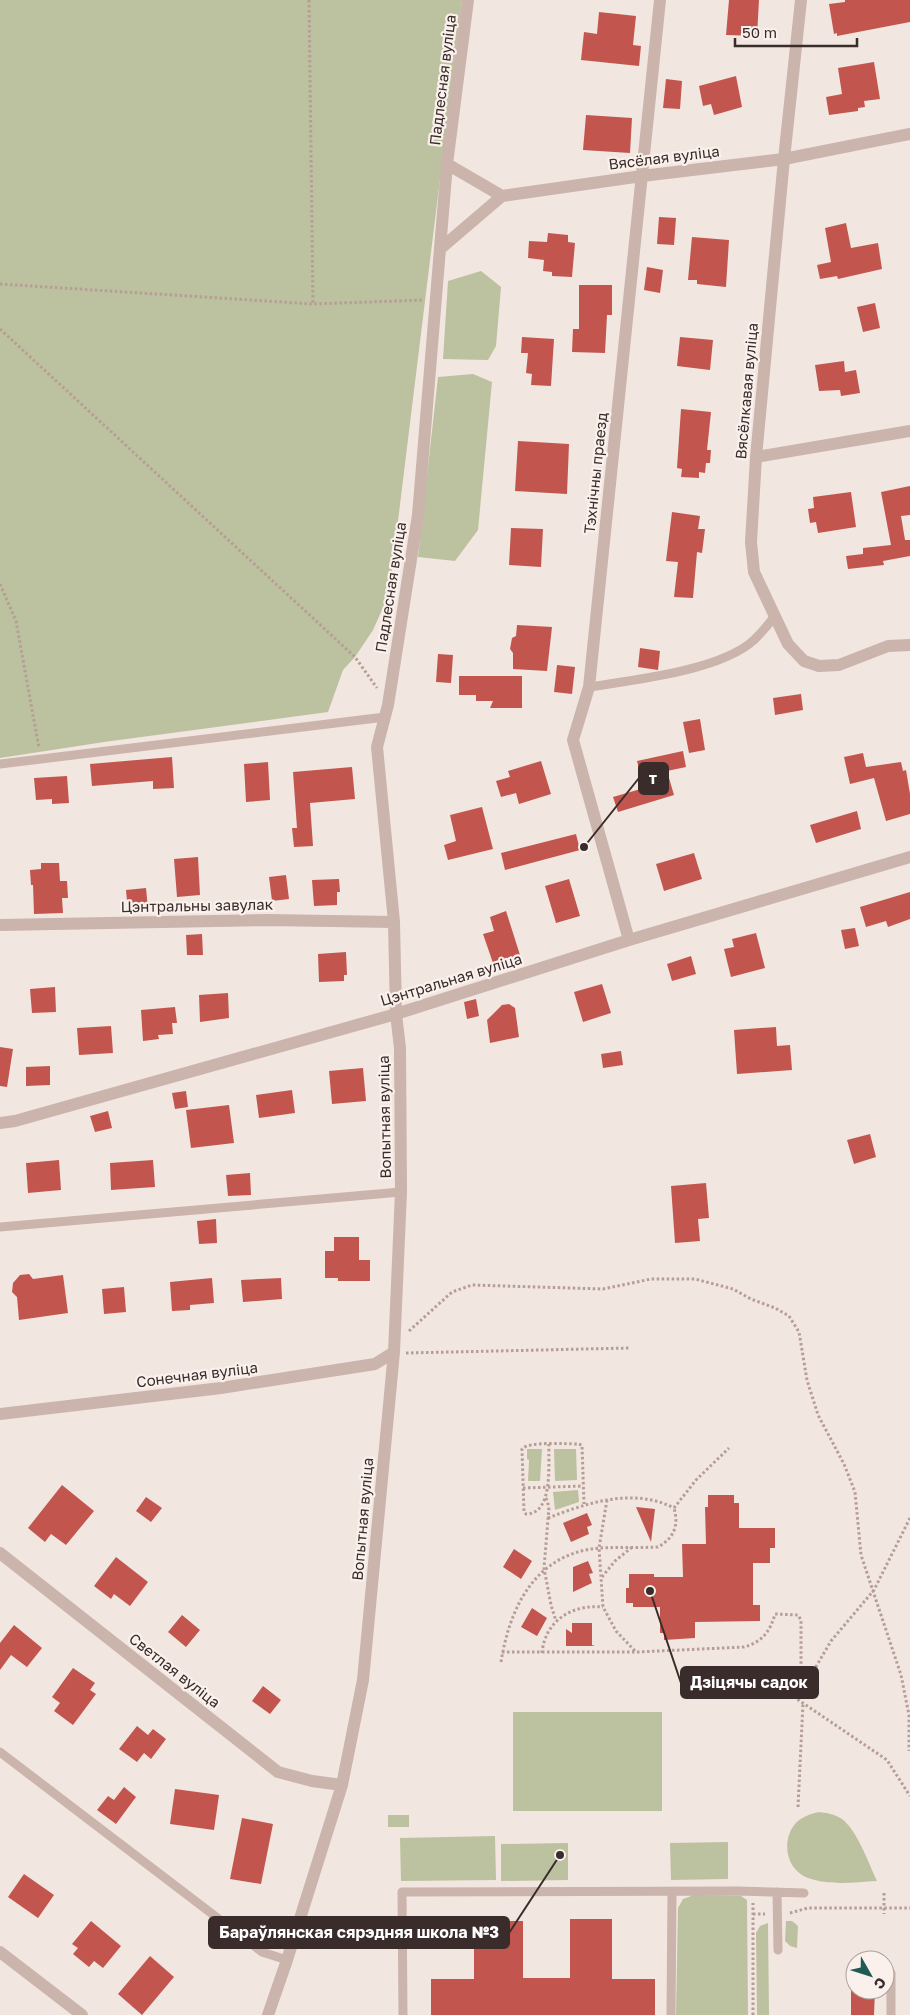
<svg xmlns="http://www.w3.org/2000/svg" width="910" height="2015" font-family="'Golos Text',sans-serif">
<style>
.green{fill:#bcc1a0}
.building{fill:#c2564f}
.lines{fill:none;stroke-linecap:round;stroke-linejoin:round}
.path{stroke:#b69e96;stroke-width:3;stroke-dasharray:2.5 2.5;stroke-linecap:butt}
.service{stroke:#cab4ac;stroke-width:9}
.minor{stroke:#cab4ac;stroke-width:12}
.labels{text-anchor:middle;dominant-baseline:central;stroke-width:4.5;stroke-linejoin:round;paint-order:stroke}
.street-label{font-size:15px;fill:#392c2b;stroke:#faf1ec}
.leader{fill:none;stroke:#392c2b;stroke-width:2}
.callout-dot{fill:#392c2b;stroke:#faf1ec;stroke-width:2}
.callout{fill:#392c2b;stroke:#392c2b;stroke-width:2}
.callout-label{font-size:16px;text-anchor:middle;font-weight:bold;fill:#fff}
</style>
<rect width="100%" height="100%" fill="#f2e6e0"/>
<path class="green" d="M 0,0 L 462,0 L 389,594 L 373,630 L 355,657 L 343,670 L 328,712 L 104,742 L 0,758 Z
M 481,271 L 501,287 L 496,346 L 488,360 L 443,359 L 448,281 Z
M 473,374 L 492,382 L 478,530 L 455,561 L 418,557 L 438,377 Z
M 527,1449 L 542,1449 L 540,1481 L 528,1481 L 529,1460 L 527,1459 Z
M 554,1449 L 576,1449 L 577,1480 L 555,1481 Z
M 578,1490 L 579,1502 L 555,1510 L 553,1492 Z
M 513,1712 L 662,1712 L 662,1811 L 513,1811 Z
M 819,1812 C 827,1813 834,1814 842,1819 C 857,1830 869,1864 877,1881 C 855,1882 830,1886 808,1878 C 786,1870 781,1841 795,1824 C 801,1817 810,1814 819,1812 Z
M 388,1815 L 409,1815 L 409,1827 L 388,1827 Z
M 495,1836 L 496,1880 L 401,1881 L 400,1838 Z
M 728,1842 L 728,1879 L 671,1880 L 670,1843 Z
M 568,1843 L 568,1880 L 501,1881 L 501,1844 Z
M 694,1895 L 741,1896 L 747,1900 L 748,2015 L 676,2015 L 678,1908 L 683,1899 Z
M 786,1921 L 792,1921 L 798,1926 L 797,1948 L 790,1946 L 785,1941 Z
M 768,1923 L 769,2015 L 757,2015 L 756,1933 L 760,1926 Z"/>
<path class="building" d="M 729,0 L 759,0 L 757,36 L 726,35 Z
M 845,0 L 910,0 L 910,22 L 837,36 L 837,33 L 834,34 L 829,4 L 845,2 Z
M 599,12 L 636,16 L 633,45 L 641,46 L 639,66 L 581,60 L 584,32 L 597,34 Z
M 874,62 L 880,99 L 864,101 L 865,107 L 858,108 L 858,111 L 829,115 L 826,97 L 842,94 L 838,68 Z
M 736,76 L 742,107 L 714,115 L 711,104 L 703,106 L 699,86 Z
M 666,79 L 682,81 L 680,109 L 663,108 Z
M 586,115 L 632,118 L 630,153 L 583,150 Z
M 659,217 L 676,218 L 674,245 L 657,244 Z
M 846,223 L 851,248 L 878,243 L 882,269 L 838,279 L 837,276 L 820,279 L 817,265 L 831,262 L 825,228 Z
M 548,233 L 568,235 L 568,242 L 575,243 L 572,277 L 552,276 L 552,272 L 543,271 L 544,260 L 528,258 L 529,241 L 547,242 Z
M 692,237 L 729,240 L 726,287 L 697,284 L 697,280 L 688,280 Z
M 647,267 L 663,270 L 660,293 L 644,290 Z
M 579,285 L 612,285 L 612,315 L 607,315 L 605,353 L 572,352 L 573,329 L 579,329 Z
M 875,303 L 880,328 L 863,332 L 857,307 Z
M 522,337 L 554,339 L 551,386 L 531,385 L 532,374 L 526,373 L 528,353 L 521,353 Z
M 680,337 L 713,340 L 710,370 L 677,366 Z
M 844,361 L 845,372 L 856,370 L 860,393 L 841,396 L 840,390 L 819,391 L 815,365 Z
M 681,409 L 711,412 L 707,450 L 711,450 L 710,463 L 706,463 L 705,473 L 699,472 L 699,478 L 681,477 L 682,469 L 677,468 Z
M 518,441 L 569,444 L 567,494 L 515,491 Z
M 910,486 L 910,515 L 901,516 L 905,540 L 910,540 L 910,556 L 883,561 L 884,565 L 848,569 L 846,556 L 863,554 L 863,548 L 891,545 L 881,492 Z
M 851,492 L 856,527 L 818,533 L 816,522 L 810,523 L 808,509 L 814,508 L 813,497 Z
M 672,512 L 700,516 L 698,529 L 705,529 L 702,553 L 697,552 L 693,598 L 674,597 L 678,562 L 666,561 Z
M 511,528 L 543,529 L 541,567 L 509,565 Z
M 517,625 L 552,627 L 547,671 L 513,669 L 513,653 L 510,649 L 512,638 L 516,636 Z
M 640,648 L 660,651 L 658,670 L 638,667 Z
M 438,654 L 453,655 L 451,683 L 436,682 Z
M 557,665 L 575,667 L 572,694 L 554,692 Z
M 459,676 L 522,676 L 522,708 L 490,708 L 493,701 L 476,701 L 476,695 L 459,695 Z
M 801,694 L 803,710 L 775,715 L 773,698 Z
M 700,719 L 705,750 L 689,753 L 683,722 Z
M 683,751 L 686,767 L 667,771 L 674,795 L 618,812 L 613,797 L 644,788 L 637,761 Z
M 863,753 L 866,767 L 901,762 L 903,771 L 906,770 L 910,794 L 910,814 L 886,821 L 874,778 L 850,784 L 844,757 Z
M 172,757 L 174,788 L 153,789 L 153,781 L 92,786 L 90,764 Z
M 541,761 L 551,794 L 519,804 L 516,793 L 501,797 L 496,781 L 510,777 L 508,771 Z
M 268,762 L 270,800 L 246,802 L 244,764 Z
M 352,767 L 355,799 L 310,803 L 313,846 L 294,847 L 292,828 L 297,828 L 293,772 Z
M 67,776 L 69,803 L 52,804 L 52,799 L 36,800 L 34,778 Z
M 482,807 L 493,849 L 448,860 L 444,845 L 456,841 L 450,815 Z
M 857,811 L 861,829 L 816,843 L 810,825 Z
M 576,834 L 580,850 L 505,870 L 501,853 Z
M 694,853 L 702,879 L 664,891 L 656,864 Z
M 198,857 L 200,895 L 177,897 L 174,859 Z
M 41,863 L 59,863 L 60,881 L 67,881 L 68,898 L 62,898 L 63,913 L 34,914 L 33,885 L 31,885 L 30,870 L 41,869 Z
M 286,875 L 289,899 L 272,901 L 269,877 Z
M 339,879 L 340,892 L 337,892 L 337,905 L 314,906 L 312,880 Z
M 569,879 L 580,916 L 556,923 L 545,886 Z
M 146,888 L 148,909 L 128,911 L 126,890 Z
M 910,892 L 910,919 L 888,927 L 886,921 L 866,927 L 860,907 Z
M 506,911 L 520,955 L 493,963 L 483,934 L 494,931 L 490,917 Z
M 855,928 L 859,946 L 845,949 L 841,930 Z
M 756,933 L 765,968 L 731,977 L 724,949 L 734,947 L 732,939 Z
M 202,934 L 203,955 L 187,955 L 186,935 Z
M 346,952 L 347,975 L 344,975 L 344,981 L 319,982 L 318,954 Z
M 691,956 L 696,974 L 672,981 L 667,964 Z
M 602,984 L 611,1013 L 583,1022 L 574,992 Z
M 55,987 L 56,1012 L 32,1013 L 30,989 Z
M 228,993 L 229,1018 L 200,1022 L 199,995 Z
M 476,999 L 479,1016 L 467,1019 L 464,1002 Z
M 509,1004 L 515,1008 L 519,1037 L 490,1043 L 487,1020 L 502,1005 Z
M 175,1007 L 177,1023 L 172,1023 L 173,1034 L 158,1035 L 159,1039 L 143,1041 L 141,1010 Z
M 111,1026 L 113,1053 L 79,1055 L 77,1028 Z
M 776,1027 L 777,1046 L 790,1045 L 792,1070 L 737,1074 L 734,1030 Z
M 0,1047 L 13,1049 L 7,1087 L 0,1086 Z
M 621,1051 L 623,1065 L 603,1068 L 601,1054 Z
M 50,1066 L 50,1085 L 26,1086 L 26,1067 Z
M 363,1068 L 366,1101 L 332,1104 L 329,1071 Z
M 292,1090 L 295,1113 L 259,1118 L 256,1095 Z
M 186,1091 L 188,1107 L 175,1109 L 172,1093 Z
M 229,1105 L 234,1143 L 191,1148 L 186,1110 Z
M 108,1111 L 112,1128 L 95,1132 L 90,1116 Z
M 870,1134 L 876,1157 L 854,1164 L 847,1140 Z
M 59,1160 L 61,1190 L 28,1193 L 26,1163 Z
M 153,1160 L 155,1187 L 111,1190 L 110,1163 Z
M 250,1173 L 251,1195 L 228,1196 L 226,1175 Z
M 706,1183 L 709,1218 L 698,1219 L 700,1241 L 675,1243 L 671,1186 Z
M 216,1219 L 217,1243 L 199,1244 L 197,1221 Z
M 334,1237 L 359,1237 L 359,1260 L 370,1260 L 370,1281 L 338,1281 L 338,1278 L 325,1278 L 325,1251 L 334,1251 Z
M 29,1274 L 33,1279 L 63,1275 L 68,1313 L 19,1320 L 17,1297 L 12,1292 L 13,1283 L 20,1275 Z
M 212,1278 L 214,1303 L 190,1305 L 190,1310 L 172,1311 L 170,1282 Z
M 281,1278 L 282,1299 L 243,1302 L 241,1280 Z
M 124,1287 L 126,1312 L 104,1314 L 102,1289 Z
M 62,1485 L 94,1511 L 66,1545 L 51,1534 L 45,1542 L 28,1528 Z
M 708,1495 L 734,1495 L 734,1503 L 739,1503 L 739,1528 L 775,1528 L 775,1548 L 770,1548 L 770,1563 L 753,1563 L 753,1605 L 760,1605 L 760,1621 L 695,1622 L 695,1638 L 664,1640 L 664,1633 L 660,1633 L 660,1607 L 633,1607 L 633,1603 L 626,1603 L 626,1588 L 629,1588 L 629,1574 L 654,1574 L 654,1577 L 683,1577 L 682,1544 L 706,1544 L 705,1507 L 708,1507 Z
M 146,1497 L 162,1508 L 151,1522 L 136,1511 Z
M 636,1507 L 655,1509 L 651,1542 Z
M 587,1513 L 592,1525 L 587,1527 L 589,1534 L 571,1542 L 563,1523 Z
M 514,1549 L 532,1561 L 521,1579 L 503,1567 Z
M 116,1557 L 148,1582 L 130,1606 L 114,1594 L 111,1599 L 94,1586 Z
M 588,1561 L 593,1573 L 589,1574 L 592,1583 L 573,1592 L 573,1567 Z
M 532,1608 L 547,1618 L 537,1636 L 521,1627 Z
M 182,1615 L 200,1630 L 186,1647 L 168,1632 Z
M 572,1623 L 592,1623 L 592,1645 L 595,1646 L 566,1646 L 566,1629 L 572,1633 Z
M 14,1625 L 42,1648 L 27,1667 L 11,1655 L 0,1670 L 0,1643 Z
M 73,1668 L 95,1683 L 90,1690 L 96,1694 L 73,1725 L 54,1711 L 60,1703 L 52,1697 Z
M 263,1686 L 281,1700 L 270,1714 L 252,1701 Z
M 137,1726 L 148,1735 L 153,1729 L 166,1739 L 151,1759 L 144,1753 L 137,1762 L 119,1749 Z
M 124,1787 L 136,1797 L 116,1824 L 97,1810 L 108,1796 L 114,1800 Z
M 175,1789 L 219,1795 L 214,1830 L 170,1824 Z
M 242,1818 L 273,1824 L 261,1884 L 230,1879 Z
M 24,1874 L 54,1895 L 38,1918 L 8,1897 Z
M 570,1919 L 612,1919 L 612,1979 L 655,1979 L 655,2015 L 431,2015 L 431,1979 L 474,1979 L 474,1921 L 523,1921 L 523,1978 L 570,1978 Z
M 91,1921 L 121,1946 L 103,1968 L 94,1961 L 89,1967 L 73,1954 L 78,1948 L 72,1944 Z
M 150,1956 L 174,1977 L 142,2015 L 118,1994 Z
M 851,1990 L 875,1990 L 874,2015 L 851,2015 Z"/>
<g class="lines">
<path class="path" d="M 309,0 L 313,304
M 0,284 L 313,304 L 424,300
M 0,329 L 355,657 L 377,688
M 0,584 L 16,621 L 39,748
M 409,1331 L 452,1292 L 472,1285 L 603,1289 L 651,1279 L 695,1279 L 733,1289 L 751,1299 L 775,1308 L 789,1316 L 799,1332 L 807,1380 L 818,1415 L 844,1464 L 855,1492 L 861,1555 L 901,1675 L 909,1715 L 909,1751
M 406,1353 L 630,1348
M 549,1444 C 548,1463 554,1514 526,1514 L 524,1512 L 522,1449 C 528,1441 567,1444 578,1444 L 582,1445 L 584,1504
M 523,1488 L 583,1486
M 546,1498 L 549,1507 L 544,1568 L 551,1605 L 556,1621
M 607,1500 L 599,1548 L 603,1607 L 616,1631 L 636,1652
M 674,1508 L 696,1480 L 729,1448
M 548,1518 C 587,1503 633,1487 674,1508
M 910,1518 L 874,1590 L 831,1641 L 797,1699 L 887,1760 L 910,1796
M 602,1577 L 615,1561 L 631,1548
M 502,1652 L 637,1652 L 744,1647 C 762,1642 770,1632 775,1614 L 798,1615 L 801,1620 L 801,1669 L 811,1677
M 542,1653 C 545,1620 573,1604 603,1607
M 501,1662 C 510,1606 536,1553 600,1548 C 619,1547 639,1548 658,1547 C 674,1538 679,1526 674,1508
M 798,1807 L 803,1703
M 884,1893 L 884,1914
M 790,1913 L 808,1908 L 910,1908
M 753,1914 L 765,1914
M 753,2015 L 753,1903"/>
<path class="service" d="M 589,687 C 633,680 720,671 754,640 C 761,633 768,625 774,617
M 0,764 L 385,717
M 0,1227 L 401,1192
M 0,1752 L 262,1952 L 287,1960
M 777,1892 L 778,1950
M 403,2015 L 402,1892 L 738,1891 L 804,1893
M 671,2015 L 672,1891
M 891,2015 L 891,1973"/>
<path class="minor" d="M 801,0 L 784,159 L 756,457 L 751,542 L 754,572 L 788,644 L 804,661 L 819,666 L 839,665 L 888,646 L 910,645
M 447,164 L 502,196
M 440,249 L 502,196 L 642,176 L 784,159 L 910,134
M 756,457 L 910,431
M 0,925 L 268,920 L 394,922
M 629,940 L 573,740 L 589,687 L 660,0
M 0,1123 L 15,1121 L 396,1014 L 629,940 L 910,857
M 0,1414 L 221,1388 L 375,1364 L 394,1352
M 0,1553 L 278,1772 L 312,1781 L 342,1785
M 0,1952 L 82,2015
M 268,2015 L 287,1960 L 342,1785 L 363,1680 L 394,1352 L 401,1192 L 400,1048 L 396,1014 L 394,922 L 377,747 L 388,705 L 418,515 L 447,164 L 468,0"/>
</g>
<g class="labels">
<g class="street-label">
<text transform="translate(442 80) rotate(-83)">Падлесная вуліца</text>
<text transform="translate(664 157) rotate(-7)">Вясёлая вуліца</text>
<text transform="translate(746 391) rotate(-85)">Вясёлкавая вуліца</text>
<text transform="translate(595 473) rotate(-84)">Тэхнічны праезд</text>
<text transform="translate(390 587) rotate(-81)">Падлесная вуліца</text>
<text transform="translate(197 905) rotate(-1)">Цэнтральны завулак</text>
<text transform="translate(451 979) rotate(-17)">Цэнтральная вуліца</text>
<text transform="translate(384 1117) rotate(-91)">Вопытная вуліца</text>
<text transform="translate(197 1374) rotate(-7)">Сонечная вуліца</text>
<text transform="translate(362 1519) rotate(-85)">Вопытная вуліца</text>
<text transform="translate(175 1670) rotate(38)">Светлая вуліца</text>
</g>
</g>
<path class="leader" d="M584 847L639 778M650 1591L681 1683M560 1855L509 1933"/>
<g class="callout-dot">
<circle cx="584" cy="847" r="5"/>
<circle cx="650" cy="1591" r="5"/>
<circle cx="560" cy="1855" r="5"/>
</g>
<g class="callout">
<rect x="639" y="763" width="29" height="31" rx="5"/>
<rect x="681" y="1667" width="137" height="31" rx="5"/>
<rect x="209" y="1917" width="300" height="31" rx="5"/>
</g>
<g class="callout-label">
<text x="653" y="784">т</text>
<text x="749" y="1688">Дзіцячы садок</text>
<text x="359" y="1938">Бараўлянская сярэдняя школа №3</text>
</g>
<g transform="translate(870 1975) rotate(129)"><circle r="24" fill="#faf1ec" stroke="#ada29f"/>
<path d="M0-4L9 19L0 12L-9 19Z" fill="#215953"/>
<text y="-8" font-size="14" font-weight="bold" text-anchor="middle" fill="#392c2b">С</text>
</g>
<path d="M735 38v8h122v-8" fill="none" stroke="#392c2b" stroke-width="2.5"/>
<text x="742" y="38" font-size="15" fill="#392c2b" stroke="#faf1ec" stroke-width="4" paint-order="stroke">50 m</text>
</svg>
